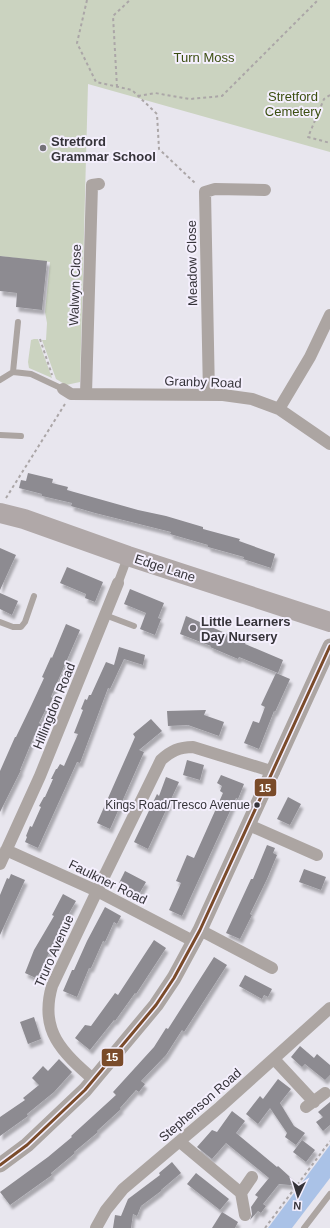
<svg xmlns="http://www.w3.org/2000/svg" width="330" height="1228" font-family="Helvetica,sans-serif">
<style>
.green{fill:#cbd3c0}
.water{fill:#aac2e7}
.building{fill:#8d8b91;filter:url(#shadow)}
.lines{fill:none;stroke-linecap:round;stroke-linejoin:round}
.path{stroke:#aba6a7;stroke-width:2;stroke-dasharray:3 3;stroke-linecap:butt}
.service{stroke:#aca5a2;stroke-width:6}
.pedestrian{stroke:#aca5a2;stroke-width:9}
.minor{stroke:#aca5a2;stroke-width:12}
.tertiary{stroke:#aca5a2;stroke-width:15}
.trunk{stroke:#b0a8a8;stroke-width:20}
.bus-1-casing{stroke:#f4effd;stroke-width:6}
.bus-1{stroke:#7a4b2a;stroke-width:3}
.poi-dot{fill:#747278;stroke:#f4effd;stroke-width:1.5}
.bus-dot{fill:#353339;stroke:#f4effd;stroke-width:1.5}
.labels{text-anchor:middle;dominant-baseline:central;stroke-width:4;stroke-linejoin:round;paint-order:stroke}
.bus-label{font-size:12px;fill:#353339;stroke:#f4effd;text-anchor:end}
.park-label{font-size:13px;fill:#3b4e10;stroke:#f4effd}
.poi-label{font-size:13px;font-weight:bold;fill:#353339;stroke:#f4effd;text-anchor:start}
.street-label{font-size:13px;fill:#353339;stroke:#f4effd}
.line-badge{stroke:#f4effd;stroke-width:1.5}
.badge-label{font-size:11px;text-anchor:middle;font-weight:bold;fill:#fff}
</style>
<defs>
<filter id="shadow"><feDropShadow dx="2.5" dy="4.5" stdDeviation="1" flood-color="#0004"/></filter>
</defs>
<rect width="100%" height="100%" fill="#e8e6ee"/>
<path class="green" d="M 0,0 L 330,0 L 330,152 L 88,84 L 80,382 L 66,385 L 56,379 L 42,340 L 46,340 L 47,323 L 45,312 L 50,262 L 0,256 Z
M 34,339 L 38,339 L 52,378 L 29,368 L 28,362 L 31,340 Z"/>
<path class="water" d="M 330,1145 L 330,1178 L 292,1228 L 268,1228 Z"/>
<path class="building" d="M 0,256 L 47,261 L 42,310 L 16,307 L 17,293 L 0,291 Z
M 28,473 L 53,479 L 52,483 L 68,487 L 67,490 L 138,510 L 166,516 L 203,527 L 203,529 L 240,539 L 239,541 L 275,554 L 271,568 L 243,559 L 244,557 L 208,547 L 208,545 L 170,534 L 171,532 L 95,513 L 71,506 L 72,503 L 42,496 L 42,494 L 19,488 L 21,480 L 26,481 Z
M 0,548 L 16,555 L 0,590 Z
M 67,567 L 103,582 L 95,602 L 85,598 L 86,594 L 60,583 Z
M 130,589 L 164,603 L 158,618 L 161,619 L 155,635 L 140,629 L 146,613 L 124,604 Z
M 0,593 L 18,601 L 12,615 L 0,609 Z
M 186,616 L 246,642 L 245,644 L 283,660 L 278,673 L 239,657 L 238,659 L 210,647 L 211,646 L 180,634 Z
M 66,624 L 80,630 L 53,692 L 51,697 L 53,698 L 48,708 L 47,707 L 39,723 L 42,725 L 36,737 L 34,736 L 20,770 L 21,770 L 0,812 L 0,771 L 15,737 L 16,737 L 31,706 L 44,678 L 42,677 L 51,657 L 52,658 Z
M 119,647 L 145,655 L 143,665 L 124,659 L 110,689 L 108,688 L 80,763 L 77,762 L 38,848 L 25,842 L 27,837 L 26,836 L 30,826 L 32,827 L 41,807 L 39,806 L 44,797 L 45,797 L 53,779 L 51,779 L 56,769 L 57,769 L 60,764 L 64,766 L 78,734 L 74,733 L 83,710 L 81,709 L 85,699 L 87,700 L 89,695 L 91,695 L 106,662 L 114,665 Z
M 276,673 L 290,679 L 275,712 L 274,711 L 259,749 L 244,743 L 253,721 L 259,723 L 265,707 L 261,705 Z
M 206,710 L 204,715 L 224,722 L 219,736 L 188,725 L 168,726 L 167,711 Z
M 151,719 L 162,731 L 139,750 L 144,752 L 110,829 L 97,823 L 135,737 L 133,734 Z
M 187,760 L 204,765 L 200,780 L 183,775 Z
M 221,775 L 244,784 L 238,799 L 236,798 L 182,916 L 169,910 L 181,883 L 176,881 L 187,855 L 194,858 L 223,793 L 220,791 L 222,786 L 217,783 Z
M 166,777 L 179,782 L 148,849 L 134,842 L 157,794 L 159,796 Z
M 288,797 L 301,804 L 290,825 L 277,819 Z
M 267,845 L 275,848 L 273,853 L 277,855 L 267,879 L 250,914 L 252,915 L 240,939 L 226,933 L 251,879 L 253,879 Z
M 304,869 L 326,877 L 321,890 L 299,882 Z
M 125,871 L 146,882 L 139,894 L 119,883 Z
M 11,874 L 25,880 L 0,935 L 0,895 L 7,878 L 9,879 Z
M 63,894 L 76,901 L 60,929 L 62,930 L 47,957 L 38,979 L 25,973 L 34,950 L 54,916 L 52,915 Z
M 105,907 L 121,916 L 117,924 L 114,922 L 105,942 L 103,941 L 91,968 L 89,968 L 77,997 L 63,991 L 72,970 L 74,970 L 87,941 Z
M 154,940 L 166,948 L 136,994 L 135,993 L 115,1021 L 114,1020 L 90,1050 L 75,1038 L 85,1025 L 91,1026 L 115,993 L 118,995 Z
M 214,957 L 227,965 L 184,1032 L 182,1030 L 166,1055 L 141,1081 L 145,1084 L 139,1092 L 136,1090 L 120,1108 L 121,1109 L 97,1131 L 98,1132 L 74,1152 L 75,1153 L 51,1173 L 52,1175 L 10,1205 L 0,1192 L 48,1157 L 72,1137 L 71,1136 L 116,1095 L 113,1092 L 154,1047 L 166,1028 L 168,1029 Z
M 245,975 L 272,989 L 268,997 L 264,995 L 262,999 L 239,986 Z
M 34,1017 L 41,1039 L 28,1044 L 20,1022 Z
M 300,1046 L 314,1058 L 317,1054 L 330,1065 L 330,1075 L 325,1080 L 305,1064 L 302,1067 L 291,1057 Z
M 59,1059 L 72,1072 L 54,1092 L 27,1114 L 28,1116 L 0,1136 L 0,1117 L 25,1100 L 23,1098 L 39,1085 L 32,1078 L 43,1066 L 48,1071 Z
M 278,1079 L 291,1089 L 280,1103 L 294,1126 L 305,1133 L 296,1145 L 285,1137 L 287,1133 L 270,1108 L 258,1124 L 246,1114 L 260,1096 L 263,1099 Z
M 330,1102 L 330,1125 L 323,1131 L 316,1122 L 323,1117 L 318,1112 Z
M 232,1111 L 245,1121 L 236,1133 L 277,1167 L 278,1166 L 300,1186 L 279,1184 L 263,1204 L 266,1206 L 261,1213 L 258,1211 L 250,1220 L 252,1214 L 251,1207 L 258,1197 L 255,1195 L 269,1178 L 226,1143 L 212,1159 L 197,1147 L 212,1130 L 217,1132 Z
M 302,1140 L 315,1150 L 306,1162 L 293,1152 Z
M 172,1162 L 181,1173 L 161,1190 L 161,1191 L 141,1206 L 137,1216 L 133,1214 L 131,1228 L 113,1228 L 115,1215 L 121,1216 L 128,1199 L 160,1175 L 159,1173 Z
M 196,1173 L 229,1199 L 220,1210 L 187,1184 Z
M 222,1212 L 238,1222 L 235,1228 L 212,1228 Z"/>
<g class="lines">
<path class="path" d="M 87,0 L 77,43 L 96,82 L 132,90 L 157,114 L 159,149 L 196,184
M 117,87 L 113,16 L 130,0
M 330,95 L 324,99 L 308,137 L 330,143
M 138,96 L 155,93 L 190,99 L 222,96 L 318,0
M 40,339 L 52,375
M 6,498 L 65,404
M 265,1228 L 330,1141"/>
<path class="service" d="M 13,372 L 18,322
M 0,380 L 13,372 L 31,374 L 63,389
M 0,435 L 21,436
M 105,615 L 134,626
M 0,622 L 13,627 L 21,627 L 25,622 L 34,596
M 304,1228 L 330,1194"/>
<path class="pedestrian" d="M 118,583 L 128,556"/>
<path class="minor" d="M 63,389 L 71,394 L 223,395 L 252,399 L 279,409 L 330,444
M 86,394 L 92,185 L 99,184
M 209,395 L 205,192 L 215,189 L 265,190
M 279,409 L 310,357 L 330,315
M 249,825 L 317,855
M 6,850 L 97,891 L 195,942
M 0,864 L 40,776 L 118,583
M 200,930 L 272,968
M 274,1059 L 314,1102
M 94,1080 C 62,1052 39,1031 52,986 L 97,891 L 161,760 C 171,751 179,747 193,747 L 274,772
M 306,1107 L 325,1093
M 180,1142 L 241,1193 L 245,1215
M 241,1193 L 252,1177
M 96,1228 L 106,1210 L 123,1189 L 220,1107 L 330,1008"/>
<path class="tertiary" d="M 0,1165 L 27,1145 L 85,1090 L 156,1005 L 174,978 L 200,930 L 330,646"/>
<path class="trunk" d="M 0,513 L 24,519 L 128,556 L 330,622"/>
<g class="bus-1-casing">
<path id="bus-1" d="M 0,1165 L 27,1145 L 85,1090 L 156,1005 L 174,978 L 200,930 L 330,646"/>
</g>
<use href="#bus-1" class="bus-1"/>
</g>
<g class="poi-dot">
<circle cx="43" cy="148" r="4"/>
<circle cx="193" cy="628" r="4"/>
</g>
<circle class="bus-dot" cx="257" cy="805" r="3.5"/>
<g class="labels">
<g class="bus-label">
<text x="250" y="805">Kings Road/Tresco Avenue</text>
</g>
<g class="park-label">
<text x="204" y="57">Turn Moss</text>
<text x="293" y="96">Stretford<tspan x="293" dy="15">Cemetery</tspan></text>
</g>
<g class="poi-label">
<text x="51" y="141">Stretford<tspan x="51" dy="15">Grammar School</tspan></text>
<text x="201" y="621">Little Learners<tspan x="201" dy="15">Day Nursery</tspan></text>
</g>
<g class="street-label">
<text transform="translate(192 263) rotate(-91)">Meadow Close</text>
<text transform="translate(75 285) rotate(-88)">Walwyn Close</text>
<text transform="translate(203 382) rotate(2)">Granby Road</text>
<text transform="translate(165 568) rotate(18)">Edge Lane</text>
<text transform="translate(54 706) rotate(-68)">Hillingdon Road</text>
<text transform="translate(108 882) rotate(26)">Faulkner Road</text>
<text transform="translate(54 951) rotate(-66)">Truro Avenue</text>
<text transform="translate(200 1105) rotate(-41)">Stephenson Road</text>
</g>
</g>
<g class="line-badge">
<rect x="254" y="778" width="23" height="19" rx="4" fill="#7a4b2a"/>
<rect x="101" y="1048" width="23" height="19" rx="4" fill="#7a4b2a"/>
</g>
<g class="badge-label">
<text x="265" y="792">15</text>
<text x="112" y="1061">15</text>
</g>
<g transform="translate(298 1196) rotate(184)" stroke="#f4effd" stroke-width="3" paint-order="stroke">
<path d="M0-3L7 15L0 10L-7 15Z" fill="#353339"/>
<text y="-6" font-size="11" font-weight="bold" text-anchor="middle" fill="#353339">N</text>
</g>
</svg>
